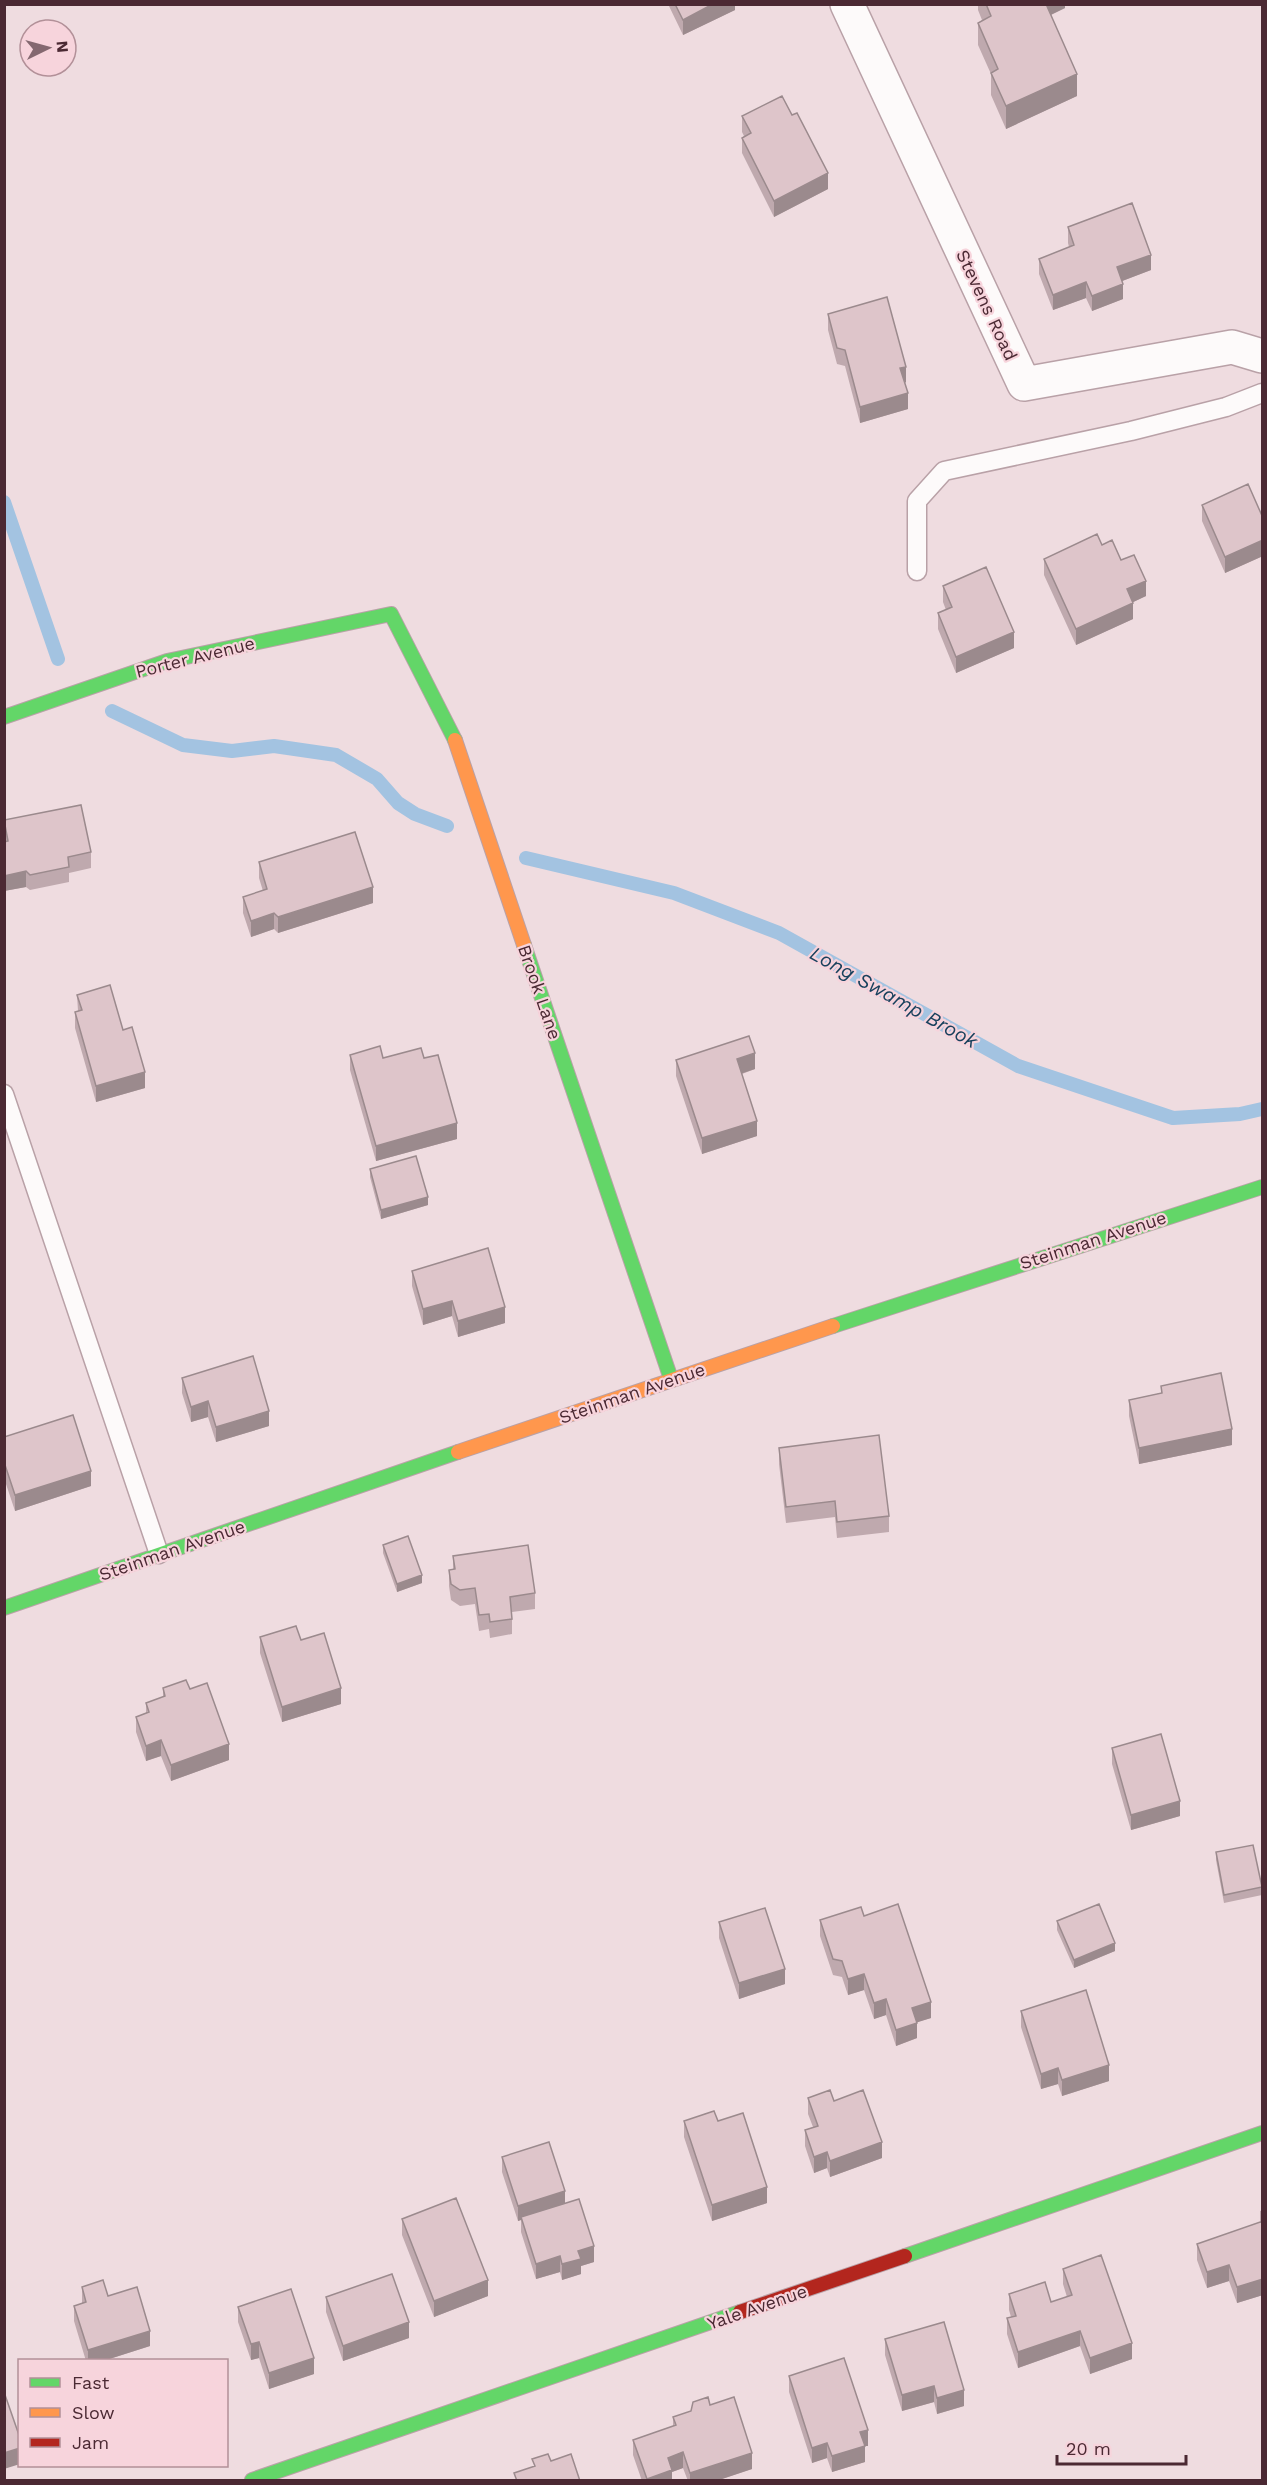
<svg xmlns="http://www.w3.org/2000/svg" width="1267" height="2485" font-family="'Work Sans',sans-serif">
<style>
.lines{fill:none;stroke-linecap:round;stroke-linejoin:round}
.stream{stroke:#a3c3e1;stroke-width:14}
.lane-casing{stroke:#b9a1a7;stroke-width:21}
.street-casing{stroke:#b9a1a7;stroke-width:36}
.fast-casing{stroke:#b9a1a7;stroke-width:16}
.slow-casing{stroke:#b9a1a7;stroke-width:16}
.jam-casing{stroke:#b9a1a7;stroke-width:16}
.lane{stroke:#fdfafa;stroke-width:18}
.street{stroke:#fdfafa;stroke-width:33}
.fast{stroke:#63d668;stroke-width:14}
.slow{stroke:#ff974d;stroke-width:14}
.jam{stroke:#b3261e;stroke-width:14}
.wall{fill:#bfa9ae}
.shaded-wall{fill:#9b8a8d}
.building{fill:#dec5ca;stroke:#9b8a8d;stroke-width:1.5}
.labels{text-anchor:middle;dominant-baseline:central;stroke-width:4.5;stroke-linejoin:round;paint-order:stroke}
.street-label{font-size:18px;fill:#4b2933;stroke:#f7d4dc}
.water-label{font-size:20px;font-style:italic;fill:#18415d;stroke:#f7d4dc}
</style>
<rect width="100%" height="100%" fill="#efdce0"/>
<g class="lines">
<path class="stream" d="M 4,502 L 58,659
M 112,711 L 183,745 L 232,751 L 274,746 L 336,755 L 377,779 L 398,803 L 415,814 L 447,826
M 526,858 L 674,893 L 779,933 L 1018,1066 L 1173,1118 L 1240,1114 L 1262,1109"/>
<g class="lane-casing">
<path id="lane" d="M 917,571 L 917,501 L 944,471 L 1131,431 L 1226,407 L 1262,393
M 4,1094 L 159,1554"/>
</g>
<g class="street-casing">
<path id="street" d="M 847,4 L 1024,384 L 1232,347 L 1262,356"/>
</g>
<g class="fast-casing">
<path id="fast" d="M 4,717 L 167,661 L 391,614 L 455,740
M 524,945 L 671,1379
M 833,1326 L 1262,1187
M 4,1608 L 458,1452
M 905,2256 L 1262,2133
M 252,2480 L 740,2312"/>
</g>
<g class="slow-casing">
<path id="slow" d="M 455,740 L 524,945
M 458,1452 L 833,1326"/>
</g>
<g class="jam-casing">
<path id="jam" d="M 740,2312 L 905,2256"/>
</g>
<use href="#lane" class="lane"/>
<use href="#street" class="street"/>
<use href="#fast" class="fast"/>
<use href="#slow" class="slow"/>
<use href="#jam" class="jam"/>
</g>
<path class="wall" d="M 668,4 L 735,4 L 735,10 L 683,35 Z
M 978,4 L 1065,4 L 1065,8 L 1051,15 L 1077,96 L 1006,129 L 991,95 L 991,74 L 978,45 L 978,23 L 982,20 L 978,10 Z
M 742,116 L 828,189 L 774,217 L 742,153 L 742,138 L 744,136 L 742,132 Z
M 1068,227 L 1151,270 L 1122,281 L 1123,299 L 1092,311 L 1086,298 L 1053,310 L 1039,274 L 1039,259 L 1069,247 L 1068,243 Z
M 828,314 L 906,382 L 905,383 L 908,409 L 860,423 L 845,366 L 837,364 L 828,330 Z
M 1202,505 L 1263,518 L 1263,556 L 1225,573 L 1202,521 Z
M 1102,545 L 1121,560 L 1146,596 L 1133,602 L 1133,619 L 1076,645 L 1044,575 L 1044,559 Z
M 943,586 L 1014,648 L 956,673 L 938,629 L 938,613 L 946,610 L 943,602 Z
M 4,820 L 91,852 L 91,868 L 69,873 L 69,882 L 30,890 L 26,887 L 4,891 L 4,842 L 5,842 Z
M 259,862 L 373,903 L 278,933 L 274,929 L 251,937 L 243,913 L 243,897 L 263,891 L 259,878 Z
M 77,995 L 123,1030 L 145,1088 L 96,1102 L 75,1028 L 75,1012 L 78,1011 Z
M 350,1055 L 383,1058 L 424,1058 L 457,1139 L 376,1161 L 350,1070 Z
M 676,1060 L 755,1069 L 742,1074 L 757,1136 L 702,1154 L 676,1076 Z
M 370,1169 L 428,1205 L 381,1219 L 370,1177 Z
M 412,1271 L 505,1323 L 458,1337 L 452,1316 L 423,1325 L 412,1286 Z
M 182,1378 L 269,1426 L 216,1442 L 208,1417 L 191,1422 L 182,1393 Z
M 1161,1386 L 1232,1445 L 1139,1464 L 1129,1416 L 1129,1400 L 1161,1393 Z
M 4,1437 L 91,1486 L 15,1511 L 4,1478 Z
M 779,1448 L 889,1516 L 889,1532 L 837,1538 L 835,1517 L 786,1523 L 779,1464 Z
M 383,1545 L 422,1583 L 397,1592 L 383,1553 Z
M 453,1556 L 535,1593 L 535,1609 L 512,1612 L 512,1634 L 490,1638 L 489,1629 L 479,1631 L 475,1604 L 460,1606 L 451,1600 L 449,1586 L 449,1570 L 453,1569 Z
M 260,1637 L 301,1640 L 341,1704 L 282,1722 L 260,1653 Z
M 163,1688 L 190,1689 L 229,1760 L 171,1781 L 161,1756 L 146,1761 L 136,1732 L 136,1717 L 146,1713 L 146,1703 L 163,1697 Z
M 1112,1748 L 1180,1816 L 1131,1830 L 1112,1764 Z
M 1216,1852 L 1262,1887 L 1262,1895 L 1224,1903 L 1216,1860 Z
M 864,1916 L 931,2018 L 917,2022 L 917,2038 L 896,2046 L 886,2015 L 874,2019 L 864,1990 L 848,1995 L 842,1977 L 833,1975 L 820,1936 L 820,1920 Z
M 1057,1921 L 1115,1951 L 1074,1968 L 1057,1930 Z
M 719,1922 L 785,1984 L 739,1999 L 719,1938 Z
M 1021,2011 L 1109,2081 L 1062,2096 L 1058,2084 L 1041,2089 L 1021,2027 Z
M 808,2098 L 834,2101 L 882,2158 L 830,2177 L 827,2168 L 814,2173 L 805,2146 L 805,2130 L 813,2127 L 808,2114 Z
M 684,2121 L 718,2121 L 767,2203 L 712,2221 L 684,2137 Z
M 502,2157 L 565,2203 L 594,2262 L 581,2266 L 581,2274 L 562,2280 L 560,2272 L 536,2279 L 521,2232 L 521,2220 L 518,2221 L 502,2172 Z
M 1263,2210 L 1263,2295 L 1237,2303 L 1229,2281 L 1207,2288 L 1197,2260 L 1197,2244 L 1260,2222 L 1260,2211 Z
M 402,2219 L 488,2296 L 434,2317 L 402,2235 Z
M 1063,2269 L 1132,2359 L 1090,2374 L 1080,2346 L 1018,2368 L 1007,2334 L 1007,2318 L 1011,2317 L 1009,2310 L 1009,2294 L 1051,2302 L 1067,2297 L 1063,2284 Z
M 82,2287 L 108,2296 L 150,2346 L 103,2361 L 86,2361 L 74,2321 L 74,2306 L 82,2304 Z
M 326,2297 L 409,2338 L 343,2361 L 326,2312 Z
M 238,2307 L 314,2374 L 269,2389 L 259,2358 L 251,2360 L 238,2322 Z
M 885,2339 L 964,2406 L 937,2414 L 934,2402 L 902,2411 L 885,2355 Z
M 789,2376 L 868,2446 L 865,2446 L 865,2462 L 832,2472 L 827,2458 L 812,2463 L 789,2392 Z
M 710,2405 L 752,2469 L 716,2481 L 688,2481 L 683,2468 L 672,2472 L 672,2481 L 642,2481 L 633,2455 L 633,2440 L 673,2426 L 673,2417 Z"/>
<path class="shaded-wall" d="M 713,4 L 735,4 L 735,10 L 683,35 L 683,20 Z
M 1042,4 L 1065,4 L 1065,8 L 1042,19 Z
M 1077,74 L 1077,96 L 1006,129 L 1006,106 Z
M 828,173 L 828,189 L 774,217 L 774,201 Z
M 1151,255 L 1151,270 L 1117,283 L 1117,267 Z
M 1086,282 L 1086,298 L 1053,310 L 1053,295 Z
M 1123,284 L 1123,299 L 1092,311 L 1092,296 Z
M 906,367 L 906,382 L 900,384 L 900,368 Z
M 908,393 L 908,409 L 860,423 L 860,407 Z
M 1263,540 L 1263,556 L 1225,573 L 1225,557 Z
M 1146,581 L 1146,596 L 1127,605 L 1127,589 Z
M 1133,603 L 1133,619 L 1076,645 L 1076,629 Z
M 1014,632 L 1014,648 L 956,673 L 956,657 Z
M 26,871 L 26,887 L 4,891 L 4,876 Z
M 373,887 L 373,903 L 278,933 L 278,917 Z
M 274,913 L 274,929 L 251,937 L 251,921 Z
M 755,1053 L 755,1069 L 737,1075 L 737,1059 Z
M 145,1072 L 145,1088 L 96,1102 L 96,1086 Z
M 757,1121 L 757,1136 L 702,1154 L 702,1138 Z
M 457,1123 L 457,1139 L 376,1161 L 376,1146 Z
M 428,1197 L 428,1205 L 381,1219 L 381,1210 Z
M 452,1301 L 452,1316 L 423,1325 L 423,1309 Z
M 505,1307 L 505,1323 L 458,1337 L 458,1321 Z
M 208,1401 L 208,1417 L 191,1422 L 191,1407 Z
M 269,1411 L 269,1426 L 216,1442 L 216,1427 Z
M 1232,1429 L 1232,1445 L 1139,1464 L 1139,1448 Z
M 91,1471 L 91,1486 L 15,1511 L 15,1495 Z
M 422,1575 L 422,1583 L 397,1592 L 397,1584 Z
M 341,1688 L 341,1704 L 282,1722 L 282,1707 Z
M 161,1740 L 161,1756 L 146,1761 L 146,1746 Z
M 229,1744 L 229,1760 L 171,1781 L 171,1765 Z
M 1180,1801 L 1180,1816 L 1131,1830 L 1131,1815 Z
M 1115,1943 L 1115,1951 L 1074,1968 L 1074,1960 Z
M 785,1969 L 785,1984 L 739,1999 L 739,1983 Z
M 864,1974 L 864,1990 L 848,1995 L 848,1979 Z
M 886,1999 L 886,2015 L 874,2019 L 874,2003 Z
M 931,2002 L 931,2018 L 912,2024 L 912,2008 Z
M 917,2023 L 917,2038 L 896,2046 L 896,2030 Z
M 1109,2065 L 1109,2081 L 1062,2096 L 1062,2080 Z
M 1058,2068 L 1058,2084 L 1041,2089 L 1041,2074 Z
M 882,2142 L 882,2158 L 830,2177 L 830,2161 Z
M 827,2152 L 827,2168 L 814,2173 L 814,2157 Z
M 767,2187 L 767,2203 L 712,2221 L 712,2205 Z
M 565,2191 L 565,2206 L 521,2217 L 521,2220 L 518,2221 L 518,2206 Z
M 594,2246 L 594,2262 L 581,2266 L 581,2274 L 562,2280 L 562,2264 L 578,2251 Z
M 560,2256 L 560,2272 L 536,2279 L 536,2264 Z
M 1229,2265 L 1229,2281 L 1207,2288 L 1207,2272 Z
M 1263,2279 L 1263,2295 L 1237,2303 L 1237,2287 Z
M 488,2280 L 488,2296 L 434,2317 L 434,2301 Z
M 409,2322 L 409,2338 L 343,2361 L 343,2346 Z
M 150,2331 L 150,2346 L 103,2361 L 88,2361 L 88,2350 Z
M 1080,2331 L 1080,2346 L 1018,2368 L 1018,2352 Z
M 259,2342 L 259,2358 L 251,2360 L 251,2344 Z
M 1132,2343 L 1132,2359 L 1090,2374 L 1090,2358 Z
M 314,2358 L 314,2374 L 269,2389 L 269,2373 Z
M 934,2386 L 934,2402 L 902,2411 L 902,2395 Z
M 964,2390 L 964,2406 L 937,2414 L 937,2398 Z
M 868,2430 L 868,2446 L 865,2446 L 865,2462 L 832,2472 L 832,2456 L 860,2432 Z
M 827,2443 L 827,2458 L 812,2463 L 812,2448 Z
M 20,2448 L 20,2464 L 4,2469 L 4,2453 Z
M 683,2452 L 683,2468 L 672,2472 L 672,2481 L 647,2481 L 647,2479 L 668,2458 Z
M 752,2453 L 752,2469 L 716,2481 L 690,2481 L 690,2473 Z"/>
<path class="building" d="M 675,4 L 713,4 L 683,20 Z
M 986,4 L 1046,4 L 1077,74 L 1006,106 L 991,73 L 998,69 L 978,23 L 991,16 Z
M 782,96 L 792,115 L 797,113 L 828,173 L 774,201 L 742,138 L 751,133 L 742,116 Z
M 1132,203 L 1151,255 L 1117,267 L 1123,284 L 1092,296 L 1086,282 L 1053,295 L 1039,259 L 1074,245 L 1068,227 Z
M 887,297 L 906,367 L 900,368 L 908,393 L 860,407 L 845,350 L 837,348 L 828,314 Z
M 1248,484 L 1263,518 L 1263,540 L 1225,557 L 1202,505 Z
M 1097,534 L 1102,545 L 1112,540 L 1121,560 L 1134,555 L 1146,581 L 1127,589 L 1133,603 L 1076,629 L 1044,559 Z
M 986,567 L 1014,632 L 956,657 L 938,613 L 952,607 L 943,586 Z
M 81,805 L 91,852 L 68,857 L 69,867 L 30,875 L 26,871 L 4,876 L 4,842 L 8,841 L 4,820 Z
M 355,832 L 373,887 L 278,917 L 274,913 L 251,921 L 243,897 L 267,889 L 259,862 Z
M 110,985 L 123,1030 L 132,1027 L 145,1072 L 96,1086 L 75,1012 L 82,1010 L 77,995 Z
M 749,1036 L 755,1053 L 737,1059 L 757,1121 L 702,1138 L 676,1060 Z
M 380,1046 L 383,1058 L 421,1048 L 424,1058 L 438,1055 L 457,1123 L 376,1146 L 350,1055 Z
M 416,1156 L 428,1197 L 381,1210 L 370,1169 Z
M 488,1248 L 505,1307 L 458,1321 L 452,1301 L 423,1309 L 412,1271 Z
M 253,1356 L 269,1411 L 216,1427 L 208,1401 L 191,1407 L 182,1378 Z
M 1221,1373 L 1232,1429 L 1139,1448 L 1129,1400 L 1162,1393 L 1161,1386 Z
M 73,1415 L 91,1471 L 15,1495 L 4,1462 L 4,1437 Z
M 879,1435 L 889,1516 L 837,1522 L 835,1501 L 786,1507 L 779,1448 Z
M 408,1536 L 422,1575 L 397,1584 L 383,1545 Z
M 528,1545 L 535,1593 L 510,1597 L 512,1619 L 490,1622 L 489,1614 L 479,1615 L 475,1588 L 460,1590 L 451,1584 L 449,1570 L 455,1569 L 453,1556 Z
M 296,1626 L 301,1640 L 324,1633 L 341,1688 L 282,1707 L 260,1637 Z
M 186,1680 L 190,1689 L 207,1683 L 229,1744 L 171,1765 L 161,1740 L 146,1746 L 136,1717 L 149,1712 L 146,1703 L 165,1696 L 163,1688 Z
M 1161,1734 L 1180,1801 L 1131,1815 L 1112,1748 Z
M 1253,1845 L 1262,1887 L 1224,1895 L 1216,1852 Z
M 898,1904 L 931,2002 L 912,2008 L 917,2023 L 896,2030 L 886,1999 L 874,2003 L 864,1974 L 848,1979 L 842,1961 L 833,1959 L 820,1920 L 861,1907 L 864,1916 Z
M 1099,1904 L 1115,1943 L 1074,1960 L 1057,1921 Z
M 765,1908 L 785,1969 L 739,1983 L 719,1922 Z
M 1086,1990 L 1109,2065 L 1062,2080 L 1058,2068 L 1041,2074 L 1021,2011 Z
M 830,2090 L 834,2101 L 863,2090 L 882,2142 L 830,2161 L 827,2152 L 814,2157 L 805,2130 L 818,2126 L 808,2098 Z
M 714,2111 L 718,2121 L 743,2113 L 767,2187 L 712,2205 L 684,2121 Z
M 549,2142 L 565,2191 L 518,2206 L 502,2157 Z
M 456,2198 L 488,2280 L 434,2301 L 402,2219 Z
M 579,2199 L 594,2246 L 578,2251 L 581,2259 L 562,2264 L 560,2256 L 536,2264 L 521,2217 Z
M 1263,2221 L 1263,2279 L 1237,2287 L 1229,2265 L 1207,2272 L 1197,2244 Z
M 1101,2255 L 1132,2343 L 1090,2358 L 1080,2331 L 1018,2352 L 1007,2318 L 1016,2316 L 1009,2294 L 1045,2282 L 1051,2302 L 1072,2295 L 1063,2269 Z
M 392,2274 L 409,2322 L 343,2346 L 326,2297 Z
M 103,2280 L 108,2296 L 137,2287 L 150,2331 L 88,2350 L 74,2306 L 86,2302 L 82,2287 Z
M 291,2289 L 314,2358 L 269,2373 L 259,2342 L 251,2344 L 238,2307 Z
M 944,2322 L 964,2390 L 937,2398 L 934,2386 L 902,2395 L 885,2339 Z
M 844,2358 L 868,2430 L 860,2432 L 865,2446 L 832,2456 L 827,2443 L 812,2448 L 789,2376 Z
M 4,2392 L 20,2438 L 20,2448 L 4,2453 Z
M 708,2397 L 710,2405 L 734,2397 L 752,2453 L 690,2473 L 683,2452 L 668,2458 L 672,2470 L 647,2479 L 633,2440 L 676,2425 L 673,2417 L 691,2411 L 693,2402 Z
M 548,2454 L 551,2461 L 571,2454 L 580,2481 L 517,2481 L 514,2473 L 535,2466 L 532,2459 Z"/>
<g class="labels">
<g class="street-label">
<text transform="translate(987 305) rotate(65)">Stevens Road</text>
<text transform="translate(195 657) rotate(-14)">Porter Avenue</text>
<text transform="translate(540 992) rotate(71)">Brook Lane</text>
<text transform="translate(1093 1240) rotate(-18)">Steinman Avenue</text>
<text transform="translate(632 1393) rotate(-19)">Steinman Avenue</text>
<text transform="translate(172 1550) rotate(-19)">Steinman Avenue</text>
<text transform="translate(757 2307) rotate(-19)">Yale Avenue</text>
</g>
<g class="water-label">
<text transform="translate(894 997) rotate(29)">Long Swamp Brook</text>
</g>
</g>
<rect width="1267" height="2485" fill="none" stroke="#4b2933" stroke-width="12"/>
<rect x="18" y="2359" width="210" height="108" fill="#f7d4dc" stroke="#b29098" stroke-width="1.5"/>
<rect x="30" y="2378" width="30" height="9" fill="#63d668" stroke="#b29098" stroke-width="1.5"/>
<text x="72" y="2389" font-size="18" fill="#4b2933">Fast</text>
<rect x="30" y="2408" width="30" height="9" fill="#ff974d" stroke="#b29098" stroke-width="1.5"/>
<text x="72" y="2419" font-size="18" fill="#4b2933">Slow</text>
<rect x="30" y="2438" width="30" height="9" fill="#b3261e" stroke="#b29098" stroke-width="1.5"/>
<text x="72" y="2449" font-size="18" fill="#4b2933">Jam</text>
<g transform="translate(48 48) rotate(85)"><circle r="28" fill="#f7d4dc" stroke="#b29098" stroke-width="1.5"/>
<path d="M0-4.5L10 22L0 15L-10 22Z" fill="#846870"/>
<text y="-9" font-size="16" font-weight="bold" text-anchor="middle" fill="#4b2933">N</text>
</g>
<path d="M1057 2455v9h129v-9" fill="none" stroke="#4b2933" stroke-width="3"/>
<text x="1066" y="2455" font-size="18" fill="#4b2933" stroke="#f7d4dc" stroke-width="4.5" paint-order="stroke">20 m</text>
</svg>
